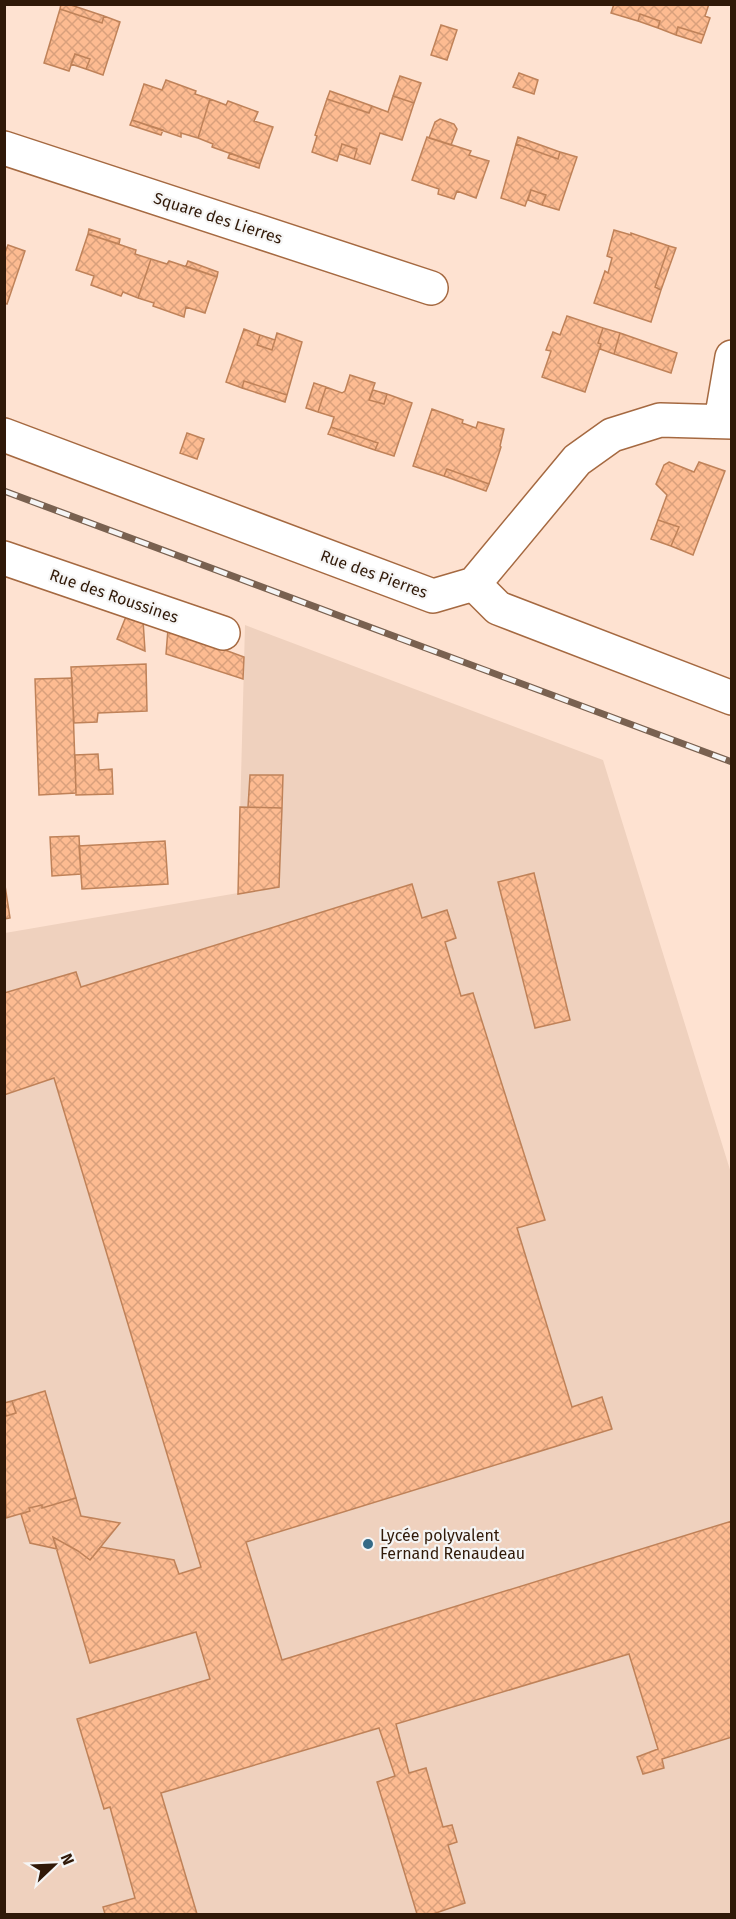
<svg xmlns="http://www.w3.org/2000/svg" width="736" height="1919" font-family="'Fira Sans',sans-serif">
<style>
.built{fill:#efd1be}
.building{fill:url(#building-cross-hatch);stroke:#bf8259;stroke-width:1.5}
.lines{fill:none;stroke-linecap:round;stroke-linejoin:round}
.minor-casing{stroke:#a56941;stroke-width:36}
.minor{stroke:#fff;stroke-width:33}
.rail-casing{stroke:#796150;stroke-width:7}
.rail{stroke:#f5f5f5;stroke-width:4.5;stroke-dasharray:14;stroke-linecap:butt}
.poi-dot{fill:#356a86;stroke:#f5f5f5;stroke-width:2}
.labels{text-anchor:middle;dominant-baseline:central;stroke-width:4.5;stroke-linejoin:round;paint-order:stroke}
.street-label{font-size:16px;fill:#301908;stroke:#f5f5f5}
.poi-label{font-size:16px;fill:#301908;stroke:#f5f5f5;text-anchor:start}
</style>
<defs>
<pattern id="building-cross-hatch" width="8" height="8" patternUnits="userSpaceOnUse" patternTransform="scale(1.5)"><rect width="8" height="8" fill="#fdbb91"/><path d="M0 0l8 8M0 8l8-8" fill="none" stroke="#d9a07c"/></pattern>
</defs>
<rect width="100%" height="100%" fill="#fee2d1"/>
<path class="built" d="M 245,625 L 603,760 L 731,1173 L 731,1914 L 5,1914 L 5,933 L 238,893 Z"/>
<path class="building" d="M 61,4 L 68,4 L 104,16 L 102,23 L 60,9 Z
M 614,4 L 709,4 L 705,16 L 710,18 L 704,35 L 678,27 L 676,35 L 658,28 L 660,21 L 640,14 L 638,21 L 611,13 Z
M 60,9 L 102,23 L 104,16 L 120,22 L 103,75 L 86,69 L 90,59 L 75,54 L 69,71 L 44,63 Z
M 640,14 L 660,21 L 658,28 L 638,21 Z
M 441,25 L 457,30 L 447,60 L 431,55 Z
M 678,27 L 704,35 L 701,43 L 676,35 Z
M 75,54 L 90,59 L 86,69 L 71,64 Z
M 519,73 L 538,80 L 534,94 L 513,87 Z
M 400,76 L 421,83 L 414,103 L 393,96 Z
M 166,80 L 196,91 L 195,94 L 210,99 L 198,138 L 181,133 L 181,137 L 132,120 L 144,84 L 162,90 Z
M 330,91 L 372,106 L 369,113 L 327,99 Z
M 393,96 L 414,103 L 402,140 L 380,133 L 370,164 L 354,159 L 357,149 L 342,144 L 337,161 L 312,152 L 317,136 L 315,135 L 327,99 L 369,113 L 372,106 L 388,112 Z
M 210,99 L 226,105 L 228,101 L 258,112 L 254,121 L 273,127 L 260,164 L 212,147 L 213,144 L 198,138 Z
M 440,119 L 454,124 L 457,129 L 451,145 L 429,138 L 435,122 Z
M 132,120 L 163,130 L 161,135 L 130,125 Z
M 427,137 L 471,151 L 469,155 L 489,161 L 476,198 L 457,191 L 454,199 L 438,194 L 439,189 L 412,180 Z
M 518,137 L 560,152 L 558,159 L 516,144 Z
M 342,144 L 357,149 L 354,159 L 339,154 Z
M 516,144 L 558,159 L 560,152 L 577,157 L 559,210 L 542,205 L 546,195 L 531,190 L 525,206 L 501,198 Z
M 230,153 L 260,164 L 259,168 L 228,158 Z
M 531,190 L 546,195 L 542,205 L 528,200 Z
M 89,229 L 120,239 L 119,244 L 88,234 Z
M 614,230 L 631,235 L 631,233 L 669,246 L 655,287 L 661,290 L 651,322 L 594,303 L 605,271 L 608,273 L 612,258 L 607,256 Z
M 88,234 L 136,250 L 135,254 L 151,259 L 138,298 L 123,292 L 121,296 L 91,285 L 94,276 L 76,270 Z
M 8,245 L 25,251 L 7,304 L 4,303 L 4,255 Z
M 669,246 L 676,248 L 661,290 L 655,287 Z
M 151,259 L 167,264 L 169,261 L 217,277 L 205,313 L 186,307 L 184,317 L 153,306 L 154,303 L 138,298 Z
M 188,261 L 218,272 L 217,277 L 186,266 Z
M 567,316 L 603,328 L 598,343 L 601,344 L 585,392 L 542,377 L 551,351 L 546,350 L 553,332 L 560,335 Z
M 603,328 L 620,333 L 614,354 L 600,349 L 601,344 L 598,343 Z
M 244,329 L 260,335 L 257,345 L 272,350 L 277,333 L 302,342 L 287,395 L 244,381 L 242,388 L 226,382 Z
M 620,333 L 677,353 L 671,373 L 614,354 Z
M 260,335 L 275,340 L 272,350 L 257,345 Z
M 350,375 L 375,383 L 369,400 L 384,404 L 387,394 L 412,403 L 394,456 L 375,450 L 378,443 L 331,427 L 334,417 L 318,412 L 326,387 L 342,393 L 345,391 Z
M 244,381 L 287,395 L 285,402 L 242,388 Z
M 314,383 L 326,387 L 318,412 L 306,408 Z
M 373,390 L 387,394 L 384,404 L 369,400 Z
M 432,409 L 463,420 L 462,423 L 476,428 L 478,422 L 504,429 L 500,446 L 501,447 L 489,484 L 447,469 L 444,476 L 413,466 Z
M 331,427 L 378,443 L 375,450 L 328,434 Z
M 187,433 L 204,439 L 197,459 L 180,453 Z
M 669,462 L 694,472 L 699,462 L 725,471 L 693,555 L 671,546 L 679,527 L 658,520 L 667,495 L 656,484 L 664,465 Z
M 447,469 L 489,484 L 486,491 L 444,476 Z
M 658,520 L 679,527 L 671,546 L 651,539 Z
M 127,614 L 143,620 L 145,651 L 117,639 Z
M 168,629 L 244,657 L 243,679 L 166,654 Z
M 146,664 L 147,711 L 98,713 L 97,722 L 74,723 L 71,667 Z
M 72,678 L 76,793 L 39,795 L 35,679 Z
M 98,754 L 99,770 L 112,769 L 113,794 L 76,795 L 75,755 Z
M 250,775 L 283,775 L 282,808 L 248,807 Z
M 240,807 L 282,808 L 279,887 L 238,894 Z
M 79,836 L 81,874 L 52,876 L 50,837 Z
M 165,841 L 168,884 L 82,889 L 79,846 Z
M 534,873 L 570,1020 L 535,1028 L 498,882 Z
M 4,879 L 10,918 L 4,919 Z
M 412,884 L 422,918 L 447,910 L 456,938 L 445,942 L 461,996 L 473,993 L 545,1220 L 517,1228 L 572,1407 L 602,1397 L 612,1429 L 246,1542 L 282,1660 L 732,1521 L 732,1737 L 662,1759 L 664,1768 L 643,1774 L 637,1757 L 658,1749 L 629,1654 L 396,1724 L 409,1773 L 426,1768 L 443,1827 L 452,1825 L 457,1842 L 448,1845 L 465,1903 L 433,1914 L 417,1914 L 377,1782 L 395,1776 L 379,1728 L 161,1793 L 197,1914 L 105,1914 L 103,1907 L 135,1898 L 110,1807 L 104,1809 L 77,1719 L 210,1679 L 196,1632 L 90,1663 L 53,1537 L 78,1551 L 90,1560 L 101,1547 L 174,1560 L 179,1574 L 201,1567 L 54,1078 L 4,1095 L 4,993 L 76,972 L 81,987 Z
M 45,1391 L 76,1498 L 42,1508 L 42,1505 L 29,1508 L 30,1511 L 6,1518 L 4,1414 L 6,1416 L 16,1413 L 12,1401 Z
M 12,1401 L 16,1413 L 6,1416 L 4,1403 Z
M 76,1498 L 81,1516 L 120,1523 L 90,1560 L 78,1551 L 53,1537 L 57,1549 L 30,1543 L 21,1514 L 30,1511 L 29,1508 L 42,1505 L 42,1508 Z"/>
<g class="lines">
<g class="minor-casing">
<path id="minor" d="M 4,148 L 431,288
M 721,421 L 732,357
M 4,435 L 433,596 L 474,584 L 577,460 L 612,435 L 660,420 L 732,422
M 4,558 L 223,633
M 474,584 L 498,608 L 732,698"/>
</g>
<use href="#minor" class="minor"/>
<g class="rail-casing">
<path id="rail" d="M 4,491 L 732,762"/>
</g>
<use href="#rail" class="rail"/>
</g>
<circle class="poi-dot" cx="368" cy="1544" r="6"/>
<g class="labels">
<g class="street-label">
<text transform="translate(218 218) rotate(18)">Square des Lierres</text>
<text transform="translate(374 574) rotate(20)">Rue des Pierres</text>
<text transform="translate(114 596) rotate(19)">Rue des Roussines</text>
</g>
<g class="poi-label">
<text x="380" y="1535">Lycée polyvalent<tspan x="380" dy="18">Fernand Renaudeau</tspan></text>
</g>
</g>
<rect width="736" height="1919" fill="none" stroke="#301908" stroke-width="12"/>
<g transform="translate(54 1865) rotate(67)" stroke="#f5f5f5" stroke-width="4.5" paint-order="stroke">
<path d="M0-4.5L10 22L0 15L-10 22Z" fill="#301908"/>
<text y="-9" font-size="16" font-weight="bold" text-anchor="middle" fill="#301908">N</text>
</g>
</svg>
